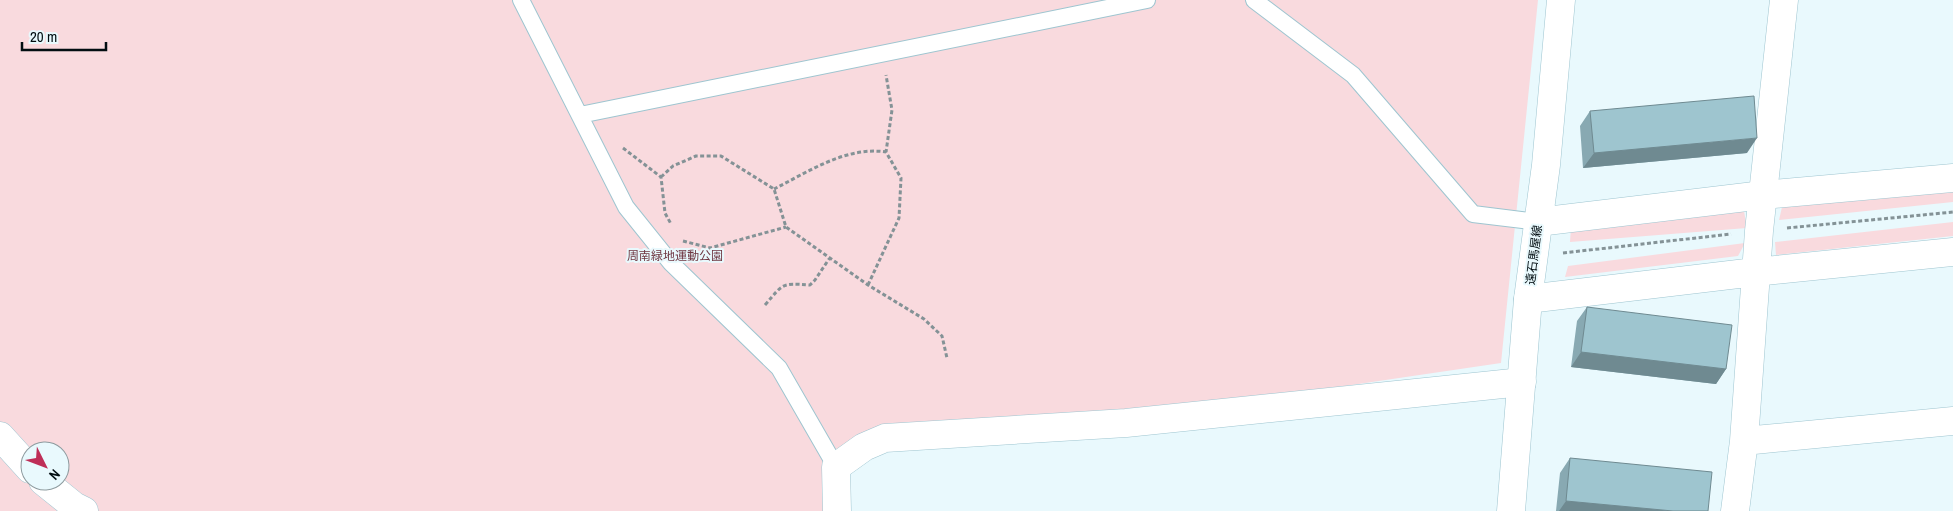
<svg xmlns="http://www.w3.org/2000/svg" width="1953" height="511" font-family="'Archivo Narrow','Noto Sans JP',sans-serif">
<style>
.green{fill:#f9dade;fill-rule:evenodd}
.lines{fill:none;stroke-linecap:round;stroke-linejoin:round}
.service-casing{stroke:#9ec5d0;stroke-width:18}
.minor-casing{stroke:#9ec5d0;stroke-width:29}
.tertiary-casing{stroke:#9ec5d0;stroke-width:29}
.path{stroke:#849296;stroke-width:3;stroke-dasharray:4 2.5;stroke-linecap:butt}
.service{stroke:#fff;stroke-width:16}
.minor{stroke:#fff;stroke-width:28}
.tertiary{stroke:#fff;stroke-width:28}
.wall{fill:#88a9b2}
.shaded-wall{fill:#6f8a91}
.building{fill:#9ec5cf;stroke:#6f8a91}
.labels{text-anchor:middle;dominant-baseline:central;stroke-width:4;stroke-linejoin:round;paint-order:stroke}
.street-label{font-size:12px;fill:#020d11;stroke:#e9f9fd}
.park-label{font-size:12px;fill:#6f3742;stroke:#e9f9fd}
</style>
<rect width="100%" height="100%" fill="#e9f9fd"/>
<path class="green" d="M 0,0 L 1538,0 L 1501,363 L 1093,423 L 873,438 L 843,463 L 844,511 L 0,511 ZM 30,451 L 60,451 L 60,481 L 30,481 Z
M 1953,188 L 1953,202 L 1779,220 L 1782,207 Z
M 1744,211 L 1747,228 L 1570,242 L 1571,227 Z
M 1953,222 L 1953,236 L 1776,255 L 1775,242 Z
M 1745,243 L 1738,256 L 1565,277 L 1568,266 Z"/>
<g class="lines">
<g class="service-casing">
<path id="service" d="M 521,0 L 626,207 L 671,263 L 779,368 L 836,467
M 1254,0 L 1353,75 L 1473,214 L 1538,222
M 580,115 L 1147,0"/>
</g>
<g class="minor-casing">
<path id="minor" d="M 1528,299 L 1755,272 L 1953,252
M 0,436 L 30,469
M 1744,441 L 1953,421
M 43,481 L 74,506 L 84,511
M 837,511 L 836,467 L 864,447 L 885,438 L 1126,423 L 1522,382
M 1735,511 L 1744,441 L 1759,231 L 1784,0"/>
</g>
<g class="tertiary-casing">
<path id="tertiary" d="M 1538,222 L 1763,195 L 1953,178
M 1511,511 L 1528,299 L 1546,165 L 1561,0"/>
</g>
<path class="path" d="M 623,148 L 661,177 L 665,213 L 671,224
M 661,177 L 673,166 L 696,156 L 721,156 L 774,189 L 786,227 L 868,285 L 924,319 L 942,336 L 947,358
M 774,189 C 808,172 846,146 886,152
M 1787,228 L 1953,212
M 683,241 L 710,248 L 786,227
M 1563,253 L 1731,234
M 868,285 L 899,218 L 901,178 L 886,152 L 892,110 L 886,75
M 765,305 C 784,283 781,283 810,285 L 815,280 L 829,259"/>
<use href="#service" class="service"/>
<use href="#minor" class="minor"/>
<use href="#tertiary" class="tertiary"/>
</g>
<path class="wall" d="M 1590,111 L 1747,153 L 1583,168 L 1580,126 Z
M 1587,307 L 1726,369 L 1716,384 L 1571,367 L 1577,321 Z
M 1570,458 L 1708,511 L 1556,511 L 1560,473 Z"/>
<path class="shaded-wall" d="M 1757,138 L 1747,153 L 1583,168 L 1594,153 Z
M 1581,352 L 1726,369 L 1716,384 L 1571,367 Z
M 1566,501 L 1673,511 L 1559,511 Z"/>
<path class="building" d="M 1754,96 L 1757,138 L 1594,153 L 1590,111 Z
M 1587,307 L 1732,325 L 1726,369 L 1581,352 Z
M 1570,458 L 1712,472 L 1708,511 L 1673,511 L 1566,501 Z"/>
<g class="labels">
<g class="street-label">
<text transform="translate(1534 255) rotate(-83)">遠石馬屋線</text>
</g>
<g class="park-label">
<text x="675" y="256">周南緑地運動公園</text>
</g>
</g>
<g transform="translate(45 466) rotate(132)"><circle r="24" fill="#e9f9fd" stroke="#8d9b9f"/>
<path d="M0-4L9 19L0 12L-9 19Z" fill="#be2e57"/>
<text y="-8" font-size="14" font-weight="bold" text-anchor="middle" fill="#020d11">N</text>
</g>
<path d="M22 42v8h84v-8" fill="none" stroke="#020d11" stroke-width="2.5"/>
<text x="30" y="42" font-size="15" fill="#020d11" stroke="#e9f9fd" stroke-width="4" paint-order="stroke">20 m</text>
</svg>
